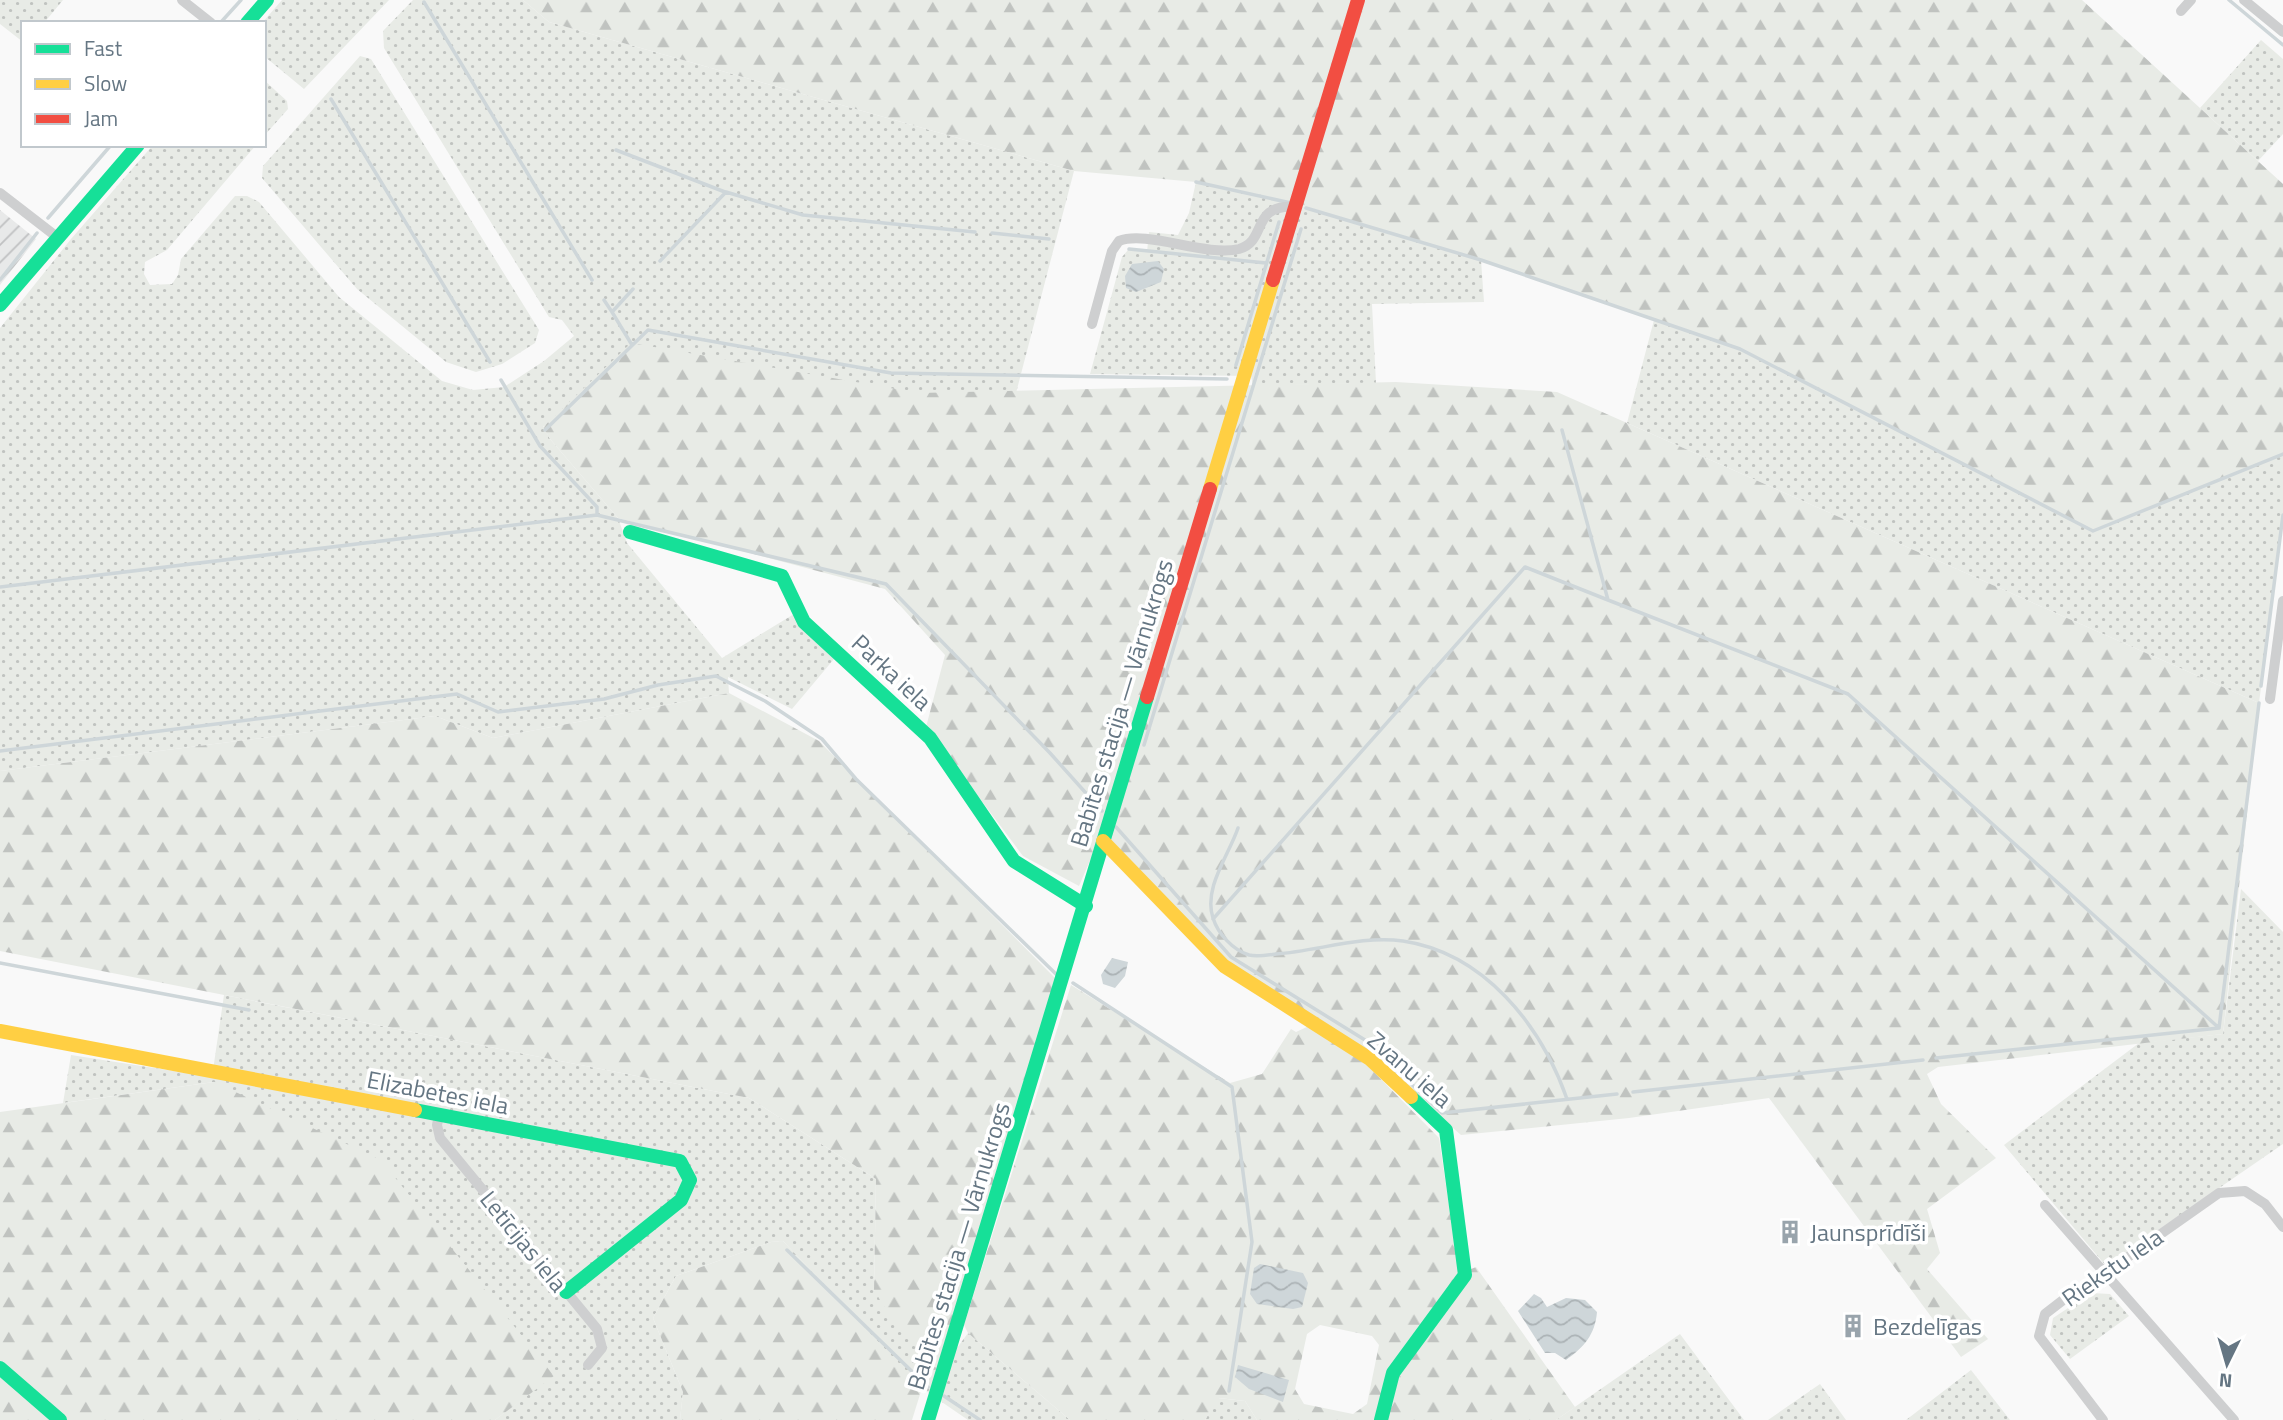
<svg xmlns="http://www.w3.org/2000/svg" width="2283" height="1420" font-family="'Titillium Web',sans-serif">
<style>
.industrial{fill:url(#industrial-furrows)}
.grass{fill:url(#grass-dots)}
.forest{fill:url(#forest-firs);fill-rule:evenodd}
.water{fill:url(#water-waves)}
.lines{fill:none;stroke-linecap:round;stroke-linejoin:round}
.stream{stroke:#ced6d9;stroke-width:3.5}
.street{stroke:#cecfd0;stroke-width:10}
.fast{stroke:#16e098;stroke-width:14}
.slow{stroke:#ffcf43;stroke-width:14}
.jam{stroke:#f24e42;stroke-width:14}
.labels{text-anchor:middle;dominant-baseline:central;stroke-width:7;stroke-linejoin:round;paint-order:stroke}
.street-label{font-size:24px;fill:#657683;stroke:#fff}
.poi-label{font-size:24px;fill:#657683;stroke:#fff;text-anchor:start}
</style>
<defs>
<pattern id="industrial-furrows" width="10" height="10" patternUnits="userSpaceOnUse" patternTransform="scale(1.75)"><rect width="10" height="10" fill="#e8e9e9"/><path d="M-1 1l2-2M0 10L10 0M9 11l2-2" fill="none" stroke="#c0c1c2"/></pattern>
<pattern id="grass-dots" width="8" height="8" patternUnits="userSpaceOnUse" patternTransform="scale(1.75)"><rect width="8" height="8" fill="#e8ebe6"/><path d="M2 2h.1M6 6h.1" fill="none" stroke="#c0c3c0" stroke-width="1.8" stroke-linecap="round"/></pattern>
<pattern id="forest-firs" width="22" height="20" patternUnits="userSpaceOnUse" patternTransform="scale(1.75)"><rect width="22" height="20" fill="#e8ebe6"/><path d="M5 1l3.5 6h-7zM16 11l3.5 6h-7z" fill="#c0c3c0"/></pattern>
<pattern id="water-waves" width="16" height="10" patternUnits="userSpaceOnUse" patternTransform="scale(1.75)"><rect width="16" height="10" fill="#ced6d9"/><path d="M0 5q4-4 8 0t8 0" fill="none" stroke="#abb2b5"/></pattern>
</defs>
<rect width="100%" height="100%" fill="#f9f9f9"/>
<path class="industrial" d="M 0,210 L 36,239 L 0,285 Z"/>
<path class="grass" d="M 0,0 L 63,0 L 44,23 L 23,23 L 23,42 L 0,24 Z
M 282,0 L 389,0 L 304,89 L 264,56 L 262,23 Z
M 413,0 L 523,0 L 549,22 L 1074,171 L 1016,393 L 919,393 L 543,426 L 550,439 L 618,518 L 627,543 L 722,658 L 794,614 L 834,659 L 792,709 L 728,677 L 729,693 L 493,738 L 435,716 L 0,771 L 0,328 L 71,239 L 153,145 L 256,145 L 167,250 L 145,262 L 144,274 L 150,285 L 172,284 L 178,275 L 181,259 L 235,196 L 247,196 L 259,202 L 339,297 L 442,381 L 473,390 L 504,387 L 544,361 L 574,336 L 562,320 L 549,317 L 384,48 L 383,31 Z
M 2261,40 L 2283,59 L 2283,134 L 2258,161 L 2200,108 Z
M 360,56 L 371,59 L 539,330 L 535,343 L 502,364 L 476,372 L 446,362 L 357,289 L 262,178 L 263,166 Z
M 264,80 L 287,101 L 288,109 L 264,136 Z
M 1196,182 L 1291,203 L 1481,260 L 1484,302 L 1372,304 L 1376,383 L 1253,386 L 1251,376 L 1090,374 L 1122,257 L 1128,250 L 1147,252 L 1149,232 L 1178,235 L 1189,213 Z
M 1654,320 L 1740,349 L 2093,531 L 2283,454 L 2283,515 L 2259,703 L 1627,423 Z
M 2241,889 L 2283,932 L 2283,1144 L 2106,1266 L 2004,1145 L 2139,1043 L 2223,1034 Z
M 224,995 L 749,1098 L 876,1179 L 874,1290 L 949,1359 L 968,1333 L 1070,1420 L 968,1420 L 920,1387 L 783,1241 L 771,1242 L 676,1276 L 653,1318 L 683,1392 L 680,1420 L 495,1420 L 553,1375 L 214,1082 L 63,1103 L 71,1055 L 212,1077 Z
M 2091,1293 L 2110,1294 L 2129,1316 L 2070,1359 L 2050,1335 L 2053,1318 Z
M 1680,1334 L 1744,1420 L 1556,1420 Z
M 1971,1370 L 2010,1420 L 1906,1420 Z
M 1820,1384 L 1846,1420 L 1768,1420 Z
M 1218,1398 L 1245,1401 L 1257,1420 L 1205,1420 Z"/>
<path class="forest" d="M 523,0 L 1353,0 L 1291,203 L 1196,182 L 1074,171 L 549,22 Z
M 1364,0 L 2082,0 L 2283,184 L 2283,454 L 2093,531 L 1740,349 L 1481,260 L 1302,206 Z
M 631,343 L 919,393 L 1396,382 L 1557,392 L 2259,703 L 2223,1034 L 1938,1067 L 1927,1074 L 1941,1104 L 1996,1158 L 1927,1209 L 1940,1253 L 1927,1269 L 1988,1339 L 1961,1357 L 1769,1098 L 1629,1118 L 1461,1135 L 1357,1044 L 1228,962 L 1101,835 L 1079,886 L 1023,856 L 926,727 L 945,655 L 885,589 L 618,518 L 550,439 L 543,427 Z
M 729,693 L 819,741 L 1057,980 L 941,1354 L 896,1326 L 874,1290 L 876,1179 L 749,1098 L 0,951 L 0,771 L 435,716 L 493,738 Z
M 1071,985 L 1230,1083 L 1262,1074 L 1291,1029 L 1296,1032 L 1311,1025 L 1368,1066 L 1439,1138 L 1459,1274 L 1476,1267 L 1575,1407 L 1556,1420 L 1257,1420 L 1245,1401 L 1219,1398 L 1205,1420 L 1070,1420 L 968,1333 L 964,1325 ZM 1320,1325 L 1372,1336 L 1379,1345 L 1367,1404 L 1353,1414 L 1304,1404 L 1295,1389 L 1307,1334 Z
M 214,1082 L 381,1160 L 554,1376 L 495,1420 L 0,1420 L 0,1112 Z
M 783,1241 L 922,1388 L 912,1420 L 680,1420 L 683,1392 L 653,1318 L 676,1276 L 771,1242 Z"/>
<path class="water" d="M 1158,261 L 1164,269 L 1161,282 L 1136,292 L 1126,288 L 1125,276 L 1132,264 Z
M 1112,958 L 1128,962 L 1125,976 L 1115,988 L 1103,984 L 1101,975 Z
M 1260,1264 L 1303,1273 L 1308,1283 L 1302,1307 L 1293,1309 L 1257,1304 L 1250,1294 L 1254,1268 Z
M 1534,1294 L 1541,1298 L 1547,1307 L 1566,1298 L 1585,1300 L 1597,1312 C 1595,1335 1584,1347 1566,1360 L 1555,1353 L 1545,1353 L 1518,1311 Z
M 1238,1365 L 1289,1380 L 1283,1402 L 1249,1389 L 1235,1377 Z"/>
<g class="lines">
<path class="stream" d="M 2229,0 L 2283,45
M 424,2 L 592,280
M 222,21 L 241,0
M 331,99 L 490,362
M 616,150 L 725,192
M 1196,182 L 1291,203
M 1306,208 L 1481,260 L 1740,349 L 2093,531 L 2283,454
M 48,218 L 111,145
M 992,233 L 1049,239
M 1129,249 L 1266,263
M 660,261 L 726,192 L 803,215 L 975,232
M 0,280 L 37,233
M 604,300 L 612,312
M 632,345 L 612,312 L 633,289
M 1236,365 L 1279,222
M 501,380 L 540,446 L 597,507 L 597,515
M 545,430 L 648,330 L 891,373 L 1227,379
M 1562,430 L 1608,600 L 1848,694 L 2219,1028
M 0,587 L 597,515 L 886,584 L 1050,753 L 1102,811
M 2261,686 L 2283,515
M 1144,745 L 1301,229
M 0,751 L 457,694 L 498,712 L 604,699 L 658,685 L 716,676 L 765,701 L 822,739 L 856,779 L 1057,975
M 1116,827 L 1231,957 L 1365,1040 L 1442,1113 L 1617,1094
M 1238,828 C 1229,855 1203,888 1213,918 C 1218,934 1233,950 1249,955 C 1257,957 1268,955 1276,954 C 1318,951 1361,935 1403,941 C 1484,953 1541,1025 1567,1099
M 1213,919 L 1525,567 L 1608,600
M 0,963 L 249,1010
M 1073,983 L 1232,1087 L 1252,1242 L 1229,1391
M 2219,1028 L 2259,703
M 1936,1058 L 2219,1028
M 1633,1092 L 1923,1060
M 787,1250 L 928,1387
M 944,1396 L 980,1420"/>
<path class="street" d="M 182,0 L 211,23
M 2244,0 L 2283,32
M 2181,11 L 2191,0
M 0,193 L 57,237
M 1092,324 L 1112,251 L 1119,241 C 1147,230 1205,257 1239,249 C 1268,241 1250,204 1295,207
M 2270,699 L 2283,601
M 439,1115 L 437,1125 L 440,1138 L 597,1329 L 602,1348 L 588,1365
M 2045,1205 L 2234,1420
M 2103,1420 L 2039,1336 L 2045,1314 L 2067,1297 L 2106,1276 L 2121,1262 L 2219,1193 L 2245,1191 L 2265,1204 L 2283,1227"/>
<path class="fast" d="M 247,23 L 267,0
M 0,305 L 138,145
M 630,532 L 782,576 L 804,622 L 930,738 L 1014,861 L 1086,906
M 415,1110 L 680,1161 L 690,1180 L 681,1200 L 566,1292
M 0,1368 L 60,1420
M 928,1420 L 1147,697
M 1381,1420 L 1393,1373 L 1465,1275 L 1446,1130 L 1411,1097"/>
<path class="slow" d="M 1210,489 L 1273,280
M 1103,841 L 1224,966 L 1370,1059 L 1411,1097
M 0,1031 L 415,1110"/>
<path class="jam" d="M 1273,280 L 1358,0
M 1147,697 L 1210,489"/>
</g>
<defs>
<g id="building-bare" transform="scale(1.89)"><path d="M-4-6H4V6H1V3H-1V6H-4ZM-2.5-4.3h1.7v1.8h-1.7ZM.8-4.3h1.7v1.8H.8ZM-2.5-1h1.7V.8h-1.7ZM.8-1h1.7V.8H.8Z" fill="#99a4ac" stroke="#fff" stroke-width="2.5" paint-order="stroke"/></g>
</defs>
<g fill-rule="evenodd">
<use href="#building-bare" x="1790" y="1232"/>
<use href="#building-bare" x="1853" y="1326"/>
</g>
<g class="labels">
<g class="street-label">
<text transform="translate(892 672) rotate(43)">Parka iela</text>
<text transform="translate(1121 703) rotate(-73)">Babītes stacija — Vārnukrogs</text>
<text transform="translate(1410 1069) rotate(41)">Zvanu iela</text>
<text transform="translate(438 1092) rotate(11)">Elizabetes iela</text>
<text transform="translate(524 1241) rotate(51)">Letīcijas iela</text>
<text transform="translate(958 1246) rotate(-73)">Babītes stacija — Vārnukrogs</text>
<text transform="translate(2112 1267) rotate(-35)">Riekstu iela</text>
</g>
<g class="poi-label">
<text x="1810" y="1232">Jaunsprīdīši</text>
<text x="1873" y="1326">Bezdelīgas</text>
</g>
</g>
<rect x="21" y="21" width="245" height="126" fill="#ffffff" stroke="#c1c8cd" stroke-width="2"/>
<rect x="35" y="44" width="35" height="10" fill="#16e098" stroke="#c1c8cd" stroke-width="2"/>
<text x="84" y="56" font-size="21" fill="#657683">Fast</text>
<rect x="35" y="79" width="35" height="10" fill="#ffcf43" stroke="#c1c8cd" stroke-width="2"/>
<text x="84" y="91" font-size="21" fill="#657683">Slow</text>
<rect x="35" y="114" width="35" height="10" fill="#f24e42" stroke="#c1c8cd" stroke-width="2"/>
<text x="84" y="126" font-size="21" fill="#657683">Jam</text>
<g transform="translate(2227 1364) rotate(185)" stroke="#ffffff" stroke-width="5" paint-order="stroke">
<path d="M0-5L12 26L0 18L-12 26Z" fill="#657683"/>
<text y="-10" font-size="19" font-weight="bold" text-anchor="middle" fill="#657683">N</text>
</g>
</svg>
